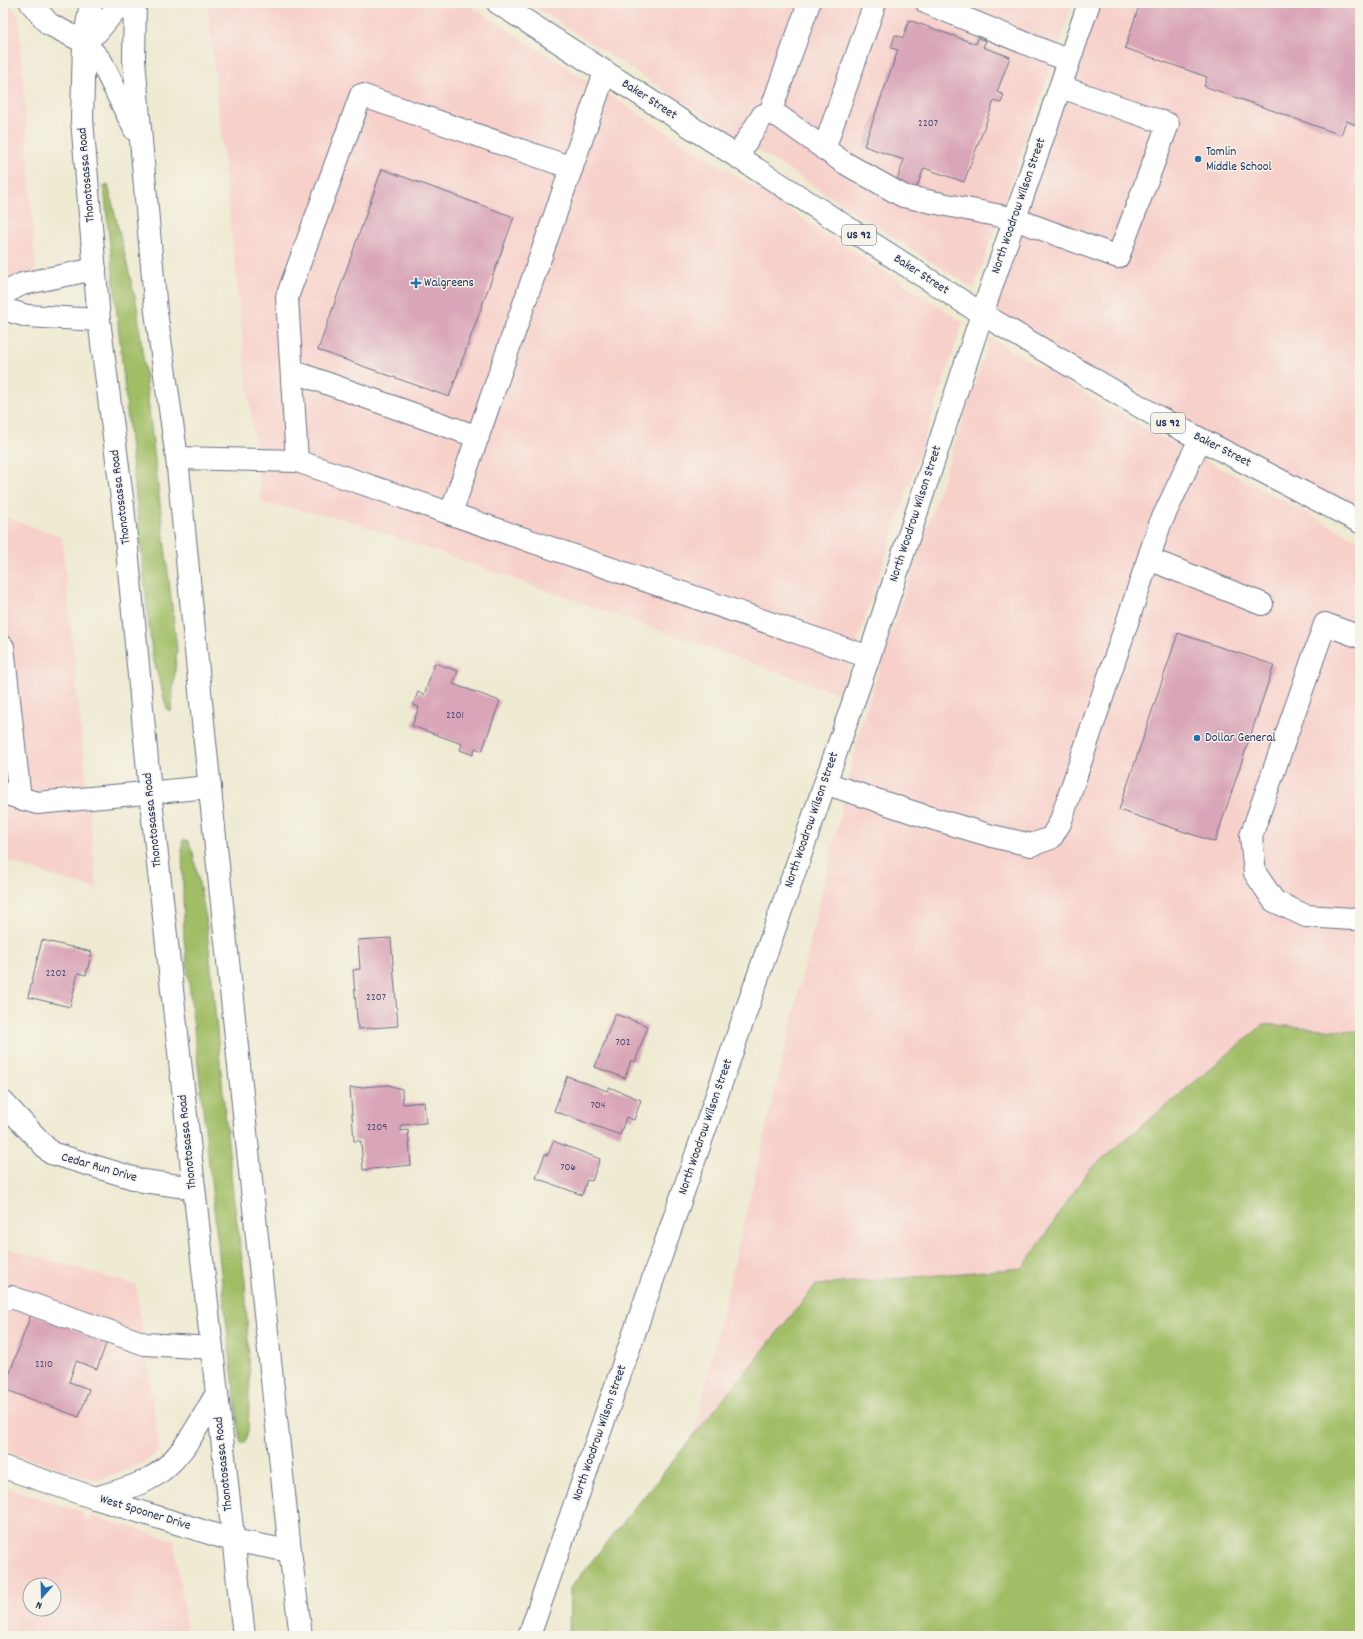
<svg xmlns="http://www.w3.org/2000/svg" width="1363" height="1639" font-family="Dekko,sans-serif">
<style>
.built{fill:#f7d0ca;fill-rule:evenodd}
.green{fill:#a1be66;stroke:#5e7662}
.building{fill:#d9a5b8}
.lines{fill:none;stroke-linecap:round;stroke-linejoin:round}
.minor-casing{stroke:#657087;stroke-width:24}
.major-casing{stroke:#657087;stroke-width:24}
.minor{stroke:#fff;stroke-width:22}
.major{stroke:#fff;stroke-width:22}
.poi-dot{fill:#1f6fb2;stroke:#f7f3e8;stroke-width:1.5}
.labels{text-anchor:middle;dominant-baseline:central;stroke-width:3;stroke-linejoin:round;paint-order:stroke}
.number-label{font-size:11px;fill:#4a4c74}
.shield{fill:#f7f3e8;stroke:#5d6a87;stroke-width:1}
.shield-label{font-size:12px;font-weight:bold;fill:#1b2f5e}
.street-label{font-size:13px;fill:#1b2f5e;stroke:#f7f3e8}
.poi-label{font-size:13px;fill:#1b2f5e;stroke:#f7f3e8;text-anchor:start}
</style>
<rect width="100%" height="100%" fill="#f7f3e8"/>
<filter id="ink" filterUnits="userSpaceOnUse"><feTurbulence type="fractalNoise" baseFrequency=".025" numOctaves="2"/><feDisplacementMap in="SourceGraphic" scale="8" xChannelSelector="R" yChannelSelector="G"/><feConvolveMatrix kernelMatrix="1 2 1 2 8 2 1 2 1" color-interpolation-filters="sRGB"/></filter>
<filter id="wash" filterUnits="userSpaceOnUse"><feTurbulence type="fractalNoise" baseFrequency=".012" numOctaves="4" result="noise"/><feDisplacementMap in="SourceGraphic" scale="16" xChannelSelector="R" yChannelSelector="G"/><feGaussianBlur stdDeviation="0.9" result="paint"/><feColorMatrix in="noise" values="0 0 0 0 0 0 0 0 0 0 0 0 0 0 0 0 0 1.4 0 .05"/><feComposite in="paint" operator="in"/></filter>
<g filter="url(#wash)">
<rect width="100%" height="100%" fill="#efead2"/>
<path class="built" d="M 3,3 L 8,3 L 19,16 L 37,288 L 3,276 Z
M 207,3 L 466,3 L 963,322 L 840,694 L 344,519 L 262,503 L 245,364 Z
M 529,3 L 1073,3 L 974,289 Z
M 1090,3 L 1360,3 L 1360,522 L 982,314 Z
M 990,338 L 1151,432 L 1360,541 L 1360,1032 L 1264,1024 L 1088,1171 L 1023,1268 L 816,1285 L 693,1437 L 863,719 Z
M 3,516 L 62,537 L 97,890 L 3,860 Z
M 3,1247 L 136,1285 L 160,1451 L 140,1465 L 97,1481 L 3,1450 Z
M 3,1486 L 82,1512 L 84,1520 L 94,1516 L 174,1540 L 188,1636 L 3,1636 ZM 30,1585 L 54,1585 L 54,1609 L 30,1609 Z"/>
<path class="green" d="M 108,185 L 137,306 L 144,365 L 177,650 L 171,712 L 167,709 L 152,654 L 104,187 Z
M 183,840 L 188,841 L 193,853 L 206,918 L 233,1194 L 245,1281 L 250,1379 L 248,1432 L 245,1443 L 241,1443 L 239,1435 L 184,938 L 182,843 Z
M 1264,1024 L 1360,1032 L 1360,1636 L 569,1636 L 570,1588 L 816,1285 L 1023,1268 L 1088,1171 Z"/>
<g id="blocks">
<path class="building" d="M 1140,3 L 1360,3 L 1360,126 L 1346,121 L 1341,135 L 1204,86 L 1207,77 L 1125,48 Z
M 909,20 L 976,44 L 978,38 L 986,41 L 983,47 L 1010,57 L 997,92 L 1004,95 L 1001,103 L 994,101 L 964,182 L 924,168 L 914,195 L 894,188 L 904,160 L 864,146 L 898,50 L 891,48 L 895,35 L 903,38 Z
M 382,169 L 514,217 L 449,397 L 318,350 Z
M 1178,633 L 1274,665 L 1215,842 L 1119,810 Z
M 435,663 L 458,671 L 453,684 L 500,701 L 482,751 L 475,748 L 473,755 L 460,750 L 462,744 L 412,726 L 419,707 L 413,705 L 418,692 L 424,695 Z
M 391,938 L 398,1026 L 358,1029 L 353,970 L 360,969 L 358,940 Z
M 42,940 L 92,952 L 86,975 L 78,973 L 70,1007 L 28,997 Z
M 615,1014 L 648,1026 L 635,1062 L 631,1060 L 625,1078 L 595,1067 Z
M 567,1076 L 607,1091 L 609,1087 L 641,1100 L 634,1120 L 626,1117 L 620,1135 L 554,1111 Z
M 388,1085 L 402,1089 L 403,1104 L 424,1102 L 426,1123 L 401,1125 L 401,1131 L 408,1130 L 411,1165 L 363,1170 L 361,1141 L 354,1141 L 350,1088 Z
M 553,1141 L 600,1159 L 592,1181 L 587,1180 L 582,1195 L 536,1178 L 545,1154 L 548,1155 Z
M 31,1314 L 107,1341 L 97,1369 L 76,1361 L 69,1382 L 89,1389 L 79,1417 L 4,1389 Z"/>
</g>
</g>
<g filter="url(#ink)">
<use href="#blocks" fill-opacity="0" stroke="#657087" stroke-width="1"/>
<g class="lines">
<g class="minor-casing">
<path id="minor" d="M 31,3 L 49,24 L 84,42
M 927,3 L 1069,61
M 770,113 L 809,3
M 824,149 L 875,3
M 737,156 L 763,115 L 770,113 L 780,117 L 843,162 L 903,196 L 1015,219 L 1118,257 L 1168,124 L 1061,87
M 3,294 L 22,284 L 95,269
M 3,309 L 27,316 L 99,320
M 292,371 L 478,437
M 177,458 L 297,461 L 869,657
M 297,461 L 287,297 L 361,95 L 572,168
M 451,513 L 605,72
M 1149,559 L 1262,604
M 1360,637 L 1325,624 L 1251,836 L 1255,873 L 1274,901 L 1306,916 L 1352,919 L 1360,918
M 3,647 L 20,799
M 825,783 L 924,816 L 992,836 L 1031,845 L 1051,838 L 1060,823 L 1160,524 L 1200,439
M 3,793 L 37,803 L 210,787
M 3,1102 L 51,1153 L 143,1181 L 194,1188
M 3,1300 L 11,1297 L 145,1344 L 212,1348
M 3,1467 L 95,1498 L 232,1540 L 290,1551
M 529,1636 L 869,657 L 982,314 L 1089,3"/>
</g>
<g class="major-casing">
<path id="major" d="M 91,3 L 84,42 L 82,120 L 99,320 L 123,506 L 150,792 L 244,1636
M 121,3 L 98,31 L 84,42 L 101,61 L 135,130
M 135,3 L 134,60 L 156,312 L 177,458 L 205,742 L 290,1551 L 301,1636
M 498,3 L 982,314 L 1158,417 L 1360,522
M 95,1498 C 112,1493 130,1488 145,1481 C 180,1465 198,1425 217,1393"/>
</g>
<use href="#minor" class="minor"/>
<use href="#major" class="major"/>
</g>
</g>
<g class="poi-dot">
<circle cx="1198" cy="159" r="4"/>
<path d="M414 277h4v4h4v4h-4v4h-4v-4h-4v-4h4z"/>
<circle cx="1197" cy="738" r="4"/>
</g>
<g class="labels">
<g class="number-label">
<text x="928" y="124">2207</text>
<text x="455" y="716">2201</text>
<text x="56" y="974">2202</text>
<text x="376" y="998">2207</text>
<text x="623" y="1043">702</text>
<text x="598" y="1106">704</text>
<text x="377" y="1128">2209</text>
<text x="568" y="1168">706</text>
<text x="44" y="1365">2210</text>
</g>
<g class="shield">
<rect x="842" y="225" width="34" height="20" rx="3"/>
<rect x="1151" y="413" width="34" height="20" rx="3"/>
</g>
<g class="shield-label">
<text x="859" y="235">US 92</text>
<text x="1168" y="423">US 92</text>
</g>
<g class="street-label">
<text transform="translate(649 100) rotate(33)">Baker Street</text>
<text transform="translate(87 175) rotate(-95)">Thonotosassa Road</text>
<text transform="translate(1019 206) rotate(-71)">North Woodrow Wilson Street</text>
<text transform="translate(921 275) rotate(33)">Baker Street</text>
<text transform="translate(1222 450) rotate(27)">Baker Street</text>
<text transform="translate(121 497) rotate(-97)">Thonotosassa Road</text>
<text transform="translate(916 514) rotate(-72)">North Woodrow Wilson Street</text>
<text transform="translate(153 820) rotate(-96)">Thonotosassa Road</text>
<text transform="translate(812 820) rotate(-71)">North Woodrow Wilson Street</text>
<text transform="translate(706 1127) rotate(-71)">North Woodrow Wilson Street</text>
<text transform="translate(188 1142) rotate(-96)">Thonotosassa Road</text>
<text transform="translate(99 1168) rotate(16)">Cedar Run Drive</text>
<text transform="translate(600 1433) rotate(-71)">North Woodrow Wilson Street</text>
<text transform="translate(224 1464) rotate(-96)">Thonotosassa Road</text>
<text transform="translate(145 1513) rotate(17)">West Spooner Drive</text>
</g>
<g class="poi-label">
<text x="1206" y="152">Tomlin<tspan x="1206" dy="15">Middle School</tspan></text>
<text x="424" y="283">Walgreens</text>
<text x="1205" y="738">Dollar General</text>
</g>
</g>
<rect width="1363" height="1639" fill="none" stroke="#f7f3e8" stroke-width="16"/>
<g transform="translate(42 1597) rotate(200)"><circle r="19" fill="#f7f3e8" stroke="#9fa5b1"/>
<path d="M0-3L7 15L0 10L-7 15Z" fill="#1f6fb2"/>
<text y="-6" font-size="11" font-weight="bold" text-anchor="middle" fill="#1b2f5e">N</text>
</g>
</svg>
